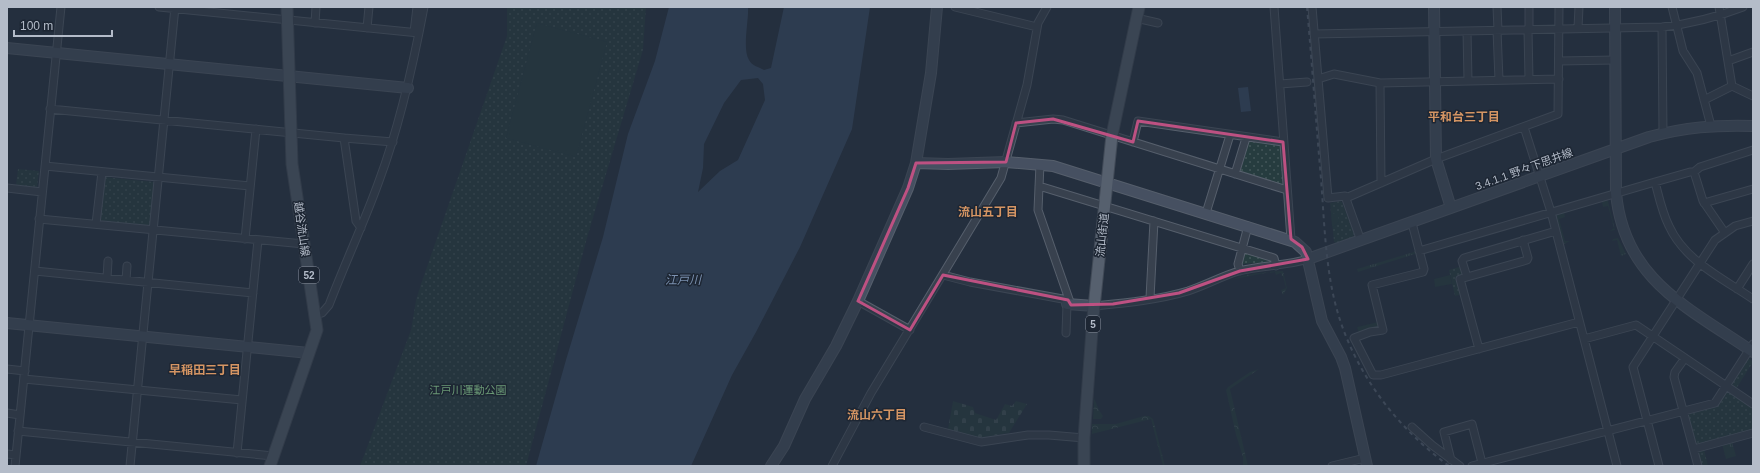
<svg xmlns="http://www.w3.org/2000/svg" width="1760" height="473" font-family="Helvetica,'Noto Sans JP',sans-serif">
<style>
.grass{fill:url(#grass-tufts)}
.forest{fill:url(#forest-crowns)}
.cemetery{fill:url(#cemetery-stones)}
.park{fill:url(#park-dots)}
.garden{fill:#263c3f}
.water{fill:#394c67;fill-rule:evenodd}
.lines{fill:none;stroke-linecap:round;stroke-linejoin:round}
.street-casing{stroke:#565f6c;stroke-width:9}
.secondary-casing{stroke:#565f6c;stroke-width:12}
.primary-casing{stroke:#414a57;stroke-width:13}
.street{stroke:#38414e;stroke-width:7}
.secondary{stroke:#465061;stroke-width:10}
.primary{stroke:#56606e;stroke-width:11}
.rail{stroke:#5a6575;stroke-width:2;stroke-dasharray:4 4;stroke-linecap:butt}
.marked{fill:none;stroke:#bd5182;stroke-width:3;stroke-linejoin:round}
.labels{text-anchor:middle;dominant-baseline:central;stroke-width:3;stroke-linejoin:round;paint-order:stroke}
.shield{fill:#1d2633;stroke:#878f9c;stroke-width:1}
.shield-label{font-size:10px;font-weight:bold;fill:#b4bcc9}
.street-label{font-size:11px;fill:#b4bcc9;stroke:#1d2633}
.park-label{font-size:11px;fill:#6b9a76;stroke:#1d2633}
.neighbourhood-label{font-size:12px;font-weight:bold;fill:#d59563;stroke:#1d2633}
.water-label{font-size:12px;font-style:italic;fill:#7c92b1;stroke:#1d2633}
</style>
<defs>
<pattern id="grass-tufts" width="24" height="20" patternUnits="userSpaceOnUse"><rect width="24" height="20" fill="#263c3f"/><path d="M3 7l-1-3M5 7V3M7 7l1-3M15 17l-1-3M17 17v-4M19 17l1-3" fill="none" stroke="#435659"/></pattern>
<pattern id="forest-crowns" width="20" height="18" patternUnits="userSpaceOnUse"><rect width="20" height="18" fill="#263c3f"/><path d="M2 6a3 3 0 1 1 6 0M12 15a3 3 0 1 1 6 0" fill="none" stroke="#435659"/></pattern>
<pattern id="cemetery-stones" width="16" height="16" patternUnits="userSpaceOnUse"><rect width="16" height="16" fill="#263c3f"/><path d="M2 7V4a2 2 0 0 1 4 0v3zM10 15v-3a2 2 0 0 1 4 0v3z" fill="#435659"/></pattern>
<pattern id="park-dots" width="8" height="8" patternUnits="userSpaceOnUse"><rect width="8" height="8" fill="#263c3f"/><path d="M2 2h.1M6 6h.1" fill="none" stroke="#435659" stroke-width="1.8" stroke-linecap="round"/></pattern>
</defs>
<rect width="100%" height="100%" fill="#242f3e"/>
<path class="grass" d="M 1606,199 L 1608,201 L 1615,230 L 1610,231 L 1614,228 L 1608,206 L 1603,207 L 1602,202 L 1564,212 L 1565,217 L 1559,219 L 1565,241 L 1570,241 L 1564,244 L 1556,216 L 1558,213 Z
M 1618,238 L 1626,254 L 1621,256 L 1617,240 L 1612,241 L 1613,239 Z
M 1417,251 L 1418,253 L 1358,272 L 1357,269 Z
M 1732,442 L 1736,456 L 1726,459 L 1722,444 Z"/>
<path class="forest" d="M 1283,271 L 1287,288 L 1283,295 L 1281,290 L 1286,288 L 1283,276 L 1282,276 L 1281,273 L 1276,275 L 1275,272 L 1270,273 L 1270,272 L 1230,280 C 1247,273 1264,272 1283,271 Z
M 1259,369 L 1230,389 L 1248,466 L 1243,466 L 1243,457 L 1236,435 L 1226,390 L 1228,387 L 1250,372 Z
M 1094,398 L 1099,410 L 1103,416 L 1101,419 L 1093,419 Z
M 1144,416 L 1149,416 L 1153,419 L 1165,466 L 1163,466 L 1151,419 L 1092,434 L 1092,424 L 1116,424 Z"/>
<path class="cemetery" d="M 953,401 L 973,407 L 975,413 L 996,420 L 1005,404 L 1012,406 L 1016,401 L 1027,404 L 1009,433 L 979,438 L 948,429 Z"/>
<path class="park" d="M 507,7 L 646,7 L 643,50 L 587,238 L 526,466 L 360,466 L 411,330 L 416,300 L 421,284 L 507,36 Z
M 1249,140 L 1278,145 L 1281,147 L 1282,184 L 1281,186 L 1239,173 Z
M 18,169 L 39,171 L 37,187 L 16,185 Z
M 104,177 L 155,182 L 150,226 L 99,222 Z
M 1340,201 L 1342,202 L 1354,234 L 1353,237 L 1336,243 L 1334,242 L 1330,203 Z
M 1246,251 L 1271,259 L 1271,262 L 1242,264 L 1241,262 L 1243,252 Z
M 1462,266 L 1464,273 L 1462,294 L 1455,296 L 1449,270 Z
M 1747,359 L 1750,359 L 1753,362 L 1736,389 L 1732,386 L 1732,382 Z
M 1726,391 L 1729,391 L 1753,407 L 1753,430 L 1698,445 L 1695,443 L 1688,416 L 1690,413 L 1717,406 Z
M 1704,449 L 1708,466 L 1701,466 L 1698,453 Z"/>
<path class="garden" d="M 537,23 L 607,42 L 576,157 L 506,138 Z
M 1336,213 L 1338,215 L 1339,221 L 1334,227 L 1332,226 L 1331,214 Z
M 1450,275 L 1452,284 L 1435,287 L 1434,279 Z
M 1378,322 L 1379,326 L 1377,328 L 1359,333 L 1357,327 Z"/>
<path class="water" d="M 669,7 L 748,7 C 749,20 742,49 749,60 C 752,66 759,67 764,70 L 771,68 L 784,7 L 870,7 L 852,129 L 800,247 L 756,332 L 732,375 L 691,466 L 536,466 L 566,360 L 603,237 L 628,134 L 655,61 ZM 758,78 L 763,84 L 765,100 L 738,160 L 720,171 L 698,192 L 703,168 L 704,144 L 724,103 L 741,80 Z
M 1248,87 L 1251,111 L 1241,112 L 1238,88 Z"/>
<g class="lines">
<g class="street-casing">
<path id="street" d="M 159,7 L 419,33
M 955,7 L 1037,27
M 1274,7 L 1291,239
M 1312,7 L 1328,198 L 1345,196 L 1361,241
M 1497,7 L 1498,30
M 1529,7 L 1529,30
M 1672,7 L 1683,51 L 1697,73 L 1711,126
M 1719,7 L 1732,86 L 1753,96
M 1136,18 L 1158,23
M 315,23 L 316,7
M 1662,27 L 1663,133
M 367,28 L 369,7
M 1578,28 L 1579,7
M 1497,30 L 1499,80
M 1528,30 L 1529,79
M 1467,31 L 1468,80
M 414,32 L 417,7
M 1314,34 L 1662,27 C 1690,24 1717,17 1743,7
M 1559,61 L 1615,60
M 1728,61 L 1753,52
M 1318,79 L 1334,74 L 1380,83 L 1559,79
M 1380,83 L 1381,183
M 1280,84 L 1307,82
M 1704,100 L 1732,86
M 50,109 L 344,138 L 356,221 L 361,228
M 1016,123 L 1053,119 L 1063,120 L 1287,190
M 1524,127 L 1551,212 L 1617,466
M 344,138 L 393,142
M 1133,142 L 1138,121 L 1283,142
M 1040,164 L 1038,210 L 1071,305
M 45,166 L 250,186
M 1694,172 L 1703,201 L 1725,233
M 1235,174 L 1246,138
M 1655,182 C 1659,197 1662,212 1669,226 C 1685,261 1722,278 1753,299
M 1039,186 L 1274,258 L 1276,266
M 7,188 L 42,192
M 1346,198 L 1436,159 L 1558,114 L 1559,7
M 1704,203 L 1753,189
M 1206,213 L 1230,135
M 39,219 L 304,244
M 1412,223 L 1424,269 L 1423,272 L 1372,285 L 1383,330 L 1370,332 L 1354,338 L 1373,375 L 1381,375 L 1579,322
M 96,224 L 102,172
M 245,239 L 256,129
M 1419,251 L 1655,182 L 1690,172 L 1694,172 L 1700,167 L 1753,150
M 35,271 L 253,293
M 1240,271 L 1238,264 L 1248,226
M 943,275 L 970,282 L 1068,300
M 1467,277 L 1462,261 L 1464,258 L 1556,231
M 107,278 L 108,261
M 126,280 L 127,266
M 1737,289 L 1753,264
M 1150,298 L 1154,221
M 858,301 L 910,330
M 1094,306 C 1125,303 1158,300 1188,291 C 1206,285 1222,276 1239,271 C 1262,265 1286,266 1308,259
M 315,315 L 322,313 L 329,305 C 345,263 364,223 379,181 C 400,125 413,66 424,7
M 1066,333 L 1067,304
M 1584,339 L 1636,325 L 1753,404
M 1479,349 L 1460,279 L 1527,260 L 1528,258 L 1523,240
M 1685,358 L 1675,372 L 1674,377 L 1698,466
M 7,369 L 25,371
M 24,379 L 242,400
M 7,413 L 20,415
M 924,427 L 981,442 L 1028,435 L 1049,435 L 1084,438
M 1412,427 L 1432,445 L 1460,466
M 18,431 L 273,456
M 1694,449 L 1753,433
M 237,453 L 258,240
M 7,454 L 16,455
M 1451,460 L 1444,432 L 1472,424 L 1482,463
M 15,466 L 61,7
M 130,466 L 175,7
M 832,466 L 871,393 L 1001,178 L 1027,85 L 1038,23 L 1047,7
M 1332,466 L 1365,458
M 1472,466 L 1715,403 L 1753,344
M 1659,466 L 1633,367 L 1715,240 L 1735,226 L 1753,221"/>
</g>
<g class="secondary-casing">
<path id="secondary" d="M 1434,7 L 1436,159 L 1451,208
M 1615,7 L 1616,193 C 1624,280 1689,308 1753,352
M 7,48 L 408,88
M 916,163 L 948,164 L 1006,162 L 1053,166 L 1295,242 L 1306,252 L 1322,321 L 1341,357 L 1345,368 L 1367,466
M 1308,259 L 1649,137 C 1686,127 1714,125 1753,126
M 1067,304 L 1094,306
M 7,323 L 309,353
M 771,466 L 784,446 L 805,399 L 836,346 L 858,301 L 908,188 L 916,163 L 931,73 L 937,7"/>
</g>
<g class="primary-casing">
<path id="primary" d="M 270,466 L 317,330 L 292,164 L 287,7
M 1084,466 L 1084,438 L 1093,317 L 1112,135 L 1139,7"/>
</g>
<use href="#street" class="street"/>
<use href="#secondary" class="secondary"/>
<use href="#primary" class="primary"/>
<path class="rail" d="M 1307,7 C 1312,64 1316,122 1321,179 C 1324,217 1325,256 1333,294 C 1348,364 1392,424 1449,466"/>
</g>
<path d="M0 0H1760V473H0ZM 1053,119 L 1133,142 L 1138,121 L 1283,142 L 1291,239 L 1302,247 L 1308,259 L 1240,271 L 1179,293 L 1113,304 L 1071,305 L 1068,300 L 943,275 L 910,330 L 858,301 L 908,188 L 916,163 L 1006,162 L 1016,123 Z" fill="#242f3e" fill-opacity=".55" fill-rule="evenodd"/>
<path class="marked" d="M 1053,119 L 1133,142 L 1138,121 L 1283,142 L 1291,239 L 1302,247 L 1308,259 L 1240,271 L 1179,293 L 1113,304 L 1071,305 L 1068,300 L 943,275 L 910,330 L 858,301 L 908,188 L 916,163 L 1006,162 L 1016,123 Z"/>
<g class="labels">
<g class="shield">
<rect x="299" y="267" width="20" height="16" rx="3"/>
<rect x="1086" y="316" width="14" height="16" rx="3"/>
</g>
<g class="shield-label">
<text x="309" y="275">52</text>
<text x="1093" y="324">5</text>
</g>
<g class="street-label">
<text transform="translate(1524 169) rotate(-20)">3.4.1.1 野々下思井線</text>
<text transform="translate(302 229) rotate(82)">越谷流山線</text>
<text transform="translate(1102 235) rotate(-84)">流山街道</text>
</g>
<g class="park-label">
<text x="468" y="390">江戸川運動公園</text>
</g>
<g class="neighbourhood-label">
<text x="1464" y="117">平和台三丁目</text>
<text x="988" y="212">流山五丁目</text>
<text x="205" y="370">早稲田三丁目</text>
<text x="877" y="415">流山六丁目</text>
</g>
<g class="water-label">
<text x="683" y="280">江戸川</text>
</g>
</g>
<rect width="1760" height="473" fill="none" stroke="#b4bcc9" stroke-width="16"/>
<path d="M14 30v6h98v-6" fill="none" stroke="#b4bcc9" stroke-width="2"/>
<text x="20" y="30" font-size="12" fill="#b4bcc9" stroke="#1d2633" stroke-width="3" paint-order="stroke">100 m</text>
</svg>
